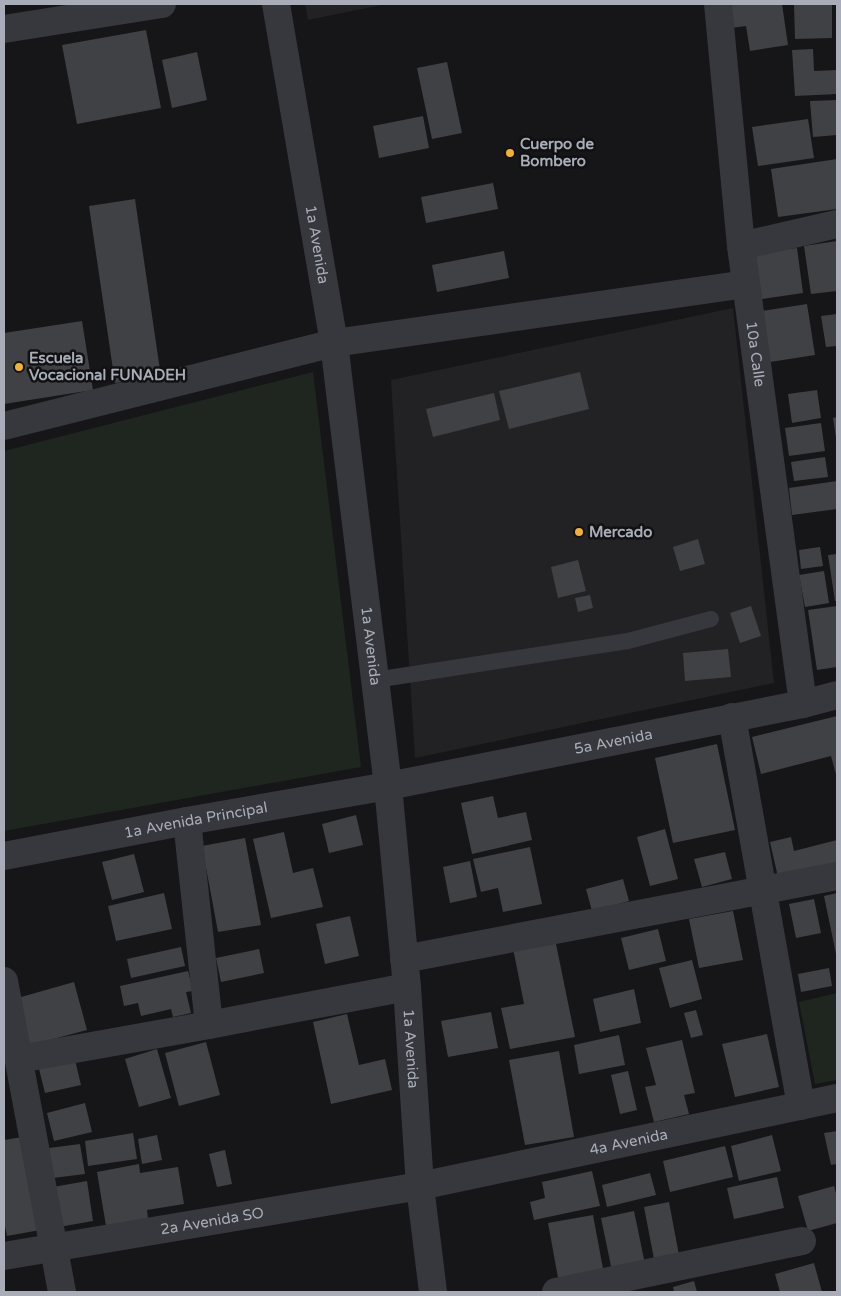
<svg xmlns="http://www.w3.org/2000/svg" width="841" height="1296" font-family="'Varela Round',sans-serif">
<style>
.built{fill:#222225}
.green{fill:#1e261f}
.building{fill:#404145}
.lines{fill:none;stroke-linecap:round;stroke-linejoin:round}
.lane{stroke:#37383d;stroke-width:16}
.street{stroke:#37383d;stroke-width:28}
.poi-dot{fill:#f2b134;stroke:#111113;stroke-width:2}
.labels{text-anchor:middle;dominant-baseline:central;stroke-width:5;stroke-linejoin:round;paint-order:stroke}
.poi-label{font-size:15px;font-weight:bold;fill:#a8adb8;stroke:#111113;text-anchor:start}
.street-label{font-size:15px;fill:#a8adb8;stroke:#111113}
</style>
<rect width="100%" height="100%" fill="#161618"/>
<path class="built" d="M 305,4 L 386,4 L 308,20 Z
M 733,308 L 774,683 L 415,758 L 391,380 Z"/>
<path class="green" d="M 313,372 L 361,767 L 4,831 L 4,451 Z
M 837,993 L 837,1080 L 815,1084 L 799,1002 Z"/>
<path class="building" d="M 737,4 L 782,4 L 788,45 L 750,51 L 746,26 L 731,28 L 727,5 Z
M 794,5 L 832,5 L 832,38 L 795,39 Z
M 146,30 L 161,108 L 77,124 L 62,45 Z
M 813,49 L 814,71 L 837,70 L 837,94 L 795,96 L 792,50 Z
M 197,52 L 207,100 L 172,108 L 162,60 Z
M 447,62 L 462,133 L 432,139 L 417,68 Z
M 837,100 L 837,135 L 813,137 L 810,101 Z
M 423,116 L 429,148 L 379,158 L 373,126 Z
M 808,119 L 814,158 L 758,166 L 752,127 Z
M 837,159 L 837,209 L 778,217 L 771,169 Z
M 493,183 L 498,209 L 426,223 L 421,197 Z
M 135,199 L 161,377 L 115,383 L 89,206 Z
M 837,241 L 837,291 L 811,294 L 804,246 Z
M 797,248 L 803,293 L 762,299 L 755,253 Z
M 504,251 L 509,278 L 437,292 L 432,265 Z
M 807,304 L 815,355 L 770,362 L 762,311 Z
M 837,314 L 837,346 L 826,347 L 821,316 Z
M 82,321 L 93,390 L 4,404 L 4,333 Z
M 580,372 L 589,409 L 509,429 L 499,391 Z
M 817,390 L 821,418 L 792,423 L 788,394 Z
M 494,393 L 500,420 L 433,437 L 426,409 Z
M 837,417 L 837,438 L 836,438 L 833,418 Z
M 821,423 L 825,451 L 789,456 L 785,428 Z
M 825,457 L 828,477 L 794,481 L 791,462 Z
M 837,481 L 837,509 L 792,515 L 789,488 Z
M 698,539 L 705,564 L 680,571 L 673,547 Z
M 820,547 L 823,566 L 801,569 L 799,550 Z
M 837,554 L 837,601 L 835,601 L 828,555 Z
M 578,560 L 586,591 L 558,598 L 551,567 Z
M 824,571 L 829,603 L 805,607 L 799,575 Z
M 590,595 L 593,608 L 578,612 L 575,598 Z
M 751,606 L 761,636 L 740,643 L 730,613 Z
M 837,606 L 837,667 L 817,670 L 808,610 Z
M 728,649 L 731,677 L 685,681 L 683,653 Z
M 837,716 L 837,778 L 831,756 L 761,774 L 752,737 Z
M 717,744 L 735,830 L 673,843 L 655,758 Z
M 493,796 L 498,818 L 526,812 L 532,840 L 472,854 L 461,803 Z
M 356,815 L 363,845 L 329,853 L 322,824 Z
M 665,829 L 678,879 L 650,886 L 637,837 Z
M 284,832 L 293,873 L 313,868 L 323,907 L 271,918 L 253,839 Z
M 791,837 L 794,851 L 837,840 L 837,862 L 778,877 L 770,842 Z
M 245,838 L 261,925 L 218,932 L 202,846 Z
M 530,847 L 542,904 L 503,912 L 498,888 L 481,892 L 473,859 Z
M 725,852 L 732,879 L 702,887 L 694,859 Z
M 134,854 L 144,892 L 112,900 L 102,862 Z
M 470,861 L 477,897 L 450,903 L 443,867 Z
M 623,879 L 629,901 L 592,911 L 586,889 Z
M 164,893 L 172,929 L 116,941 L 108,906 Z
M 837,893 L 837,954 L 836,954 L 824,896 Z
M 814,899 L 821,933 L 796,938 L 789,904 Z
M 733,911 L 743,960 L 699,968 L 689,919 Z
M 350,916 L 359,956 L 325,964 L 316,924 Z
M 658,929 L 666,961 L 629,970 L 621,938 Z
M 554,934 L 575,1037 L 510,1049 L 501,1008 L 524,1004 L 512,943 Z
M 181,947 L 185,966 L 131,978 L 127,959 Z
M 259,949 L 264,973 L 221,982 L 216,958 Z
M 692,960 L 702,999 L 670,1008 L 659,968 Z
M 829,968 L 832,986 L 801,992 L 798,974 Z
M 188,971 L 193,991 L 186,992 L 191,1013 L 173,1017 L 171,1009 L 141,1016 L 138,1003 L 124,1006 L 120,986 Z
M 74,982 L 87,1030 L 27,1046 L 14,999 Z
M 634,989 L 641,1023 L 600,1032 L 593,999 Z
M 696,1010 L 703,1035 L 691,1038 L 684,1013 Z
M 491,1012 L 498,1048 L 448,1057 L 441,1021 Z
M 347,1014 L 359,1065 L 385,1059 L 392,1090 L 331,1104 L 313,1022 Z
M 767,1034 L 779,1087 L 735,1097 L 722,1044 Z
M 619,1035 L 625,1065 L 579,1074 L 574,1045 Z
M 682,1040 L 695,1093 L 684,1095 L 689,1114 L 654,1122 L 645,1087 L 656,1085 L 646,1048 Z
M 206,1042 L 220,1095 L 179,1106 L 165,1053 Z
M 157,1049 L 171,1098 L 139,1107 L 125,1059 Z
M 559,1051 L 574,1137 L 525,1145 L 509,1060 Z
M 75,1060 L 81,1085 L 45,1093 L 39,1069 Z
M 628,1071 L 637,1110 L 620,1114 L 611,1075 Z
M 85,1103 L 92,1132 L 54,1141 L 47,1113 Z
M 837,1131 L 837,1164 L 831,1165 L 824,1133 Z
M 133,1133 L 137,1159 L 88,1166 L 85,1141 Z
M 157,1135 L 162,1160 L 142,1164 L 138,1139 Z
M 772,1135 L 781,1171 L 739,1181 L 731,1146 Z
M 22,1137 L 40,1230 L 7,1236 L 4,1221 L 4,1140 Z
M 80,1144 L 85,1174 L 53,1178 L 49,1148 Z
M 725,1146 L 733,1177 L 670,1192 L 663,1161 Z
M 225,1150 L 232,1184 L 217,1187 L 209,1154 Z
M 139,1164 L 140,1173 L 178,1167 L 184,1204 L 147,1210 L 148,1218 L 106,1226 L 97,1172 Z
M 592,1171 L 600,1206 L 534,1220 L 530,1202 L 545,1198 L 542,1182 Z
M 650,1173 L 656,1195 L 607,1207 L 602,1185 Z
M 777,1177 L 784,1208 L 734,1219 L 727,1188 Z
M 87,1181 L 93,1221 L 59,1227 L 53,1187 Z
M 834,1186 L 837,1197 L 837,1223 L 808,1231 L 798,1196 Z
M 669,1202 L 679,1255 L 654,1259 L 644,1207 Z
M 634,1211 L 645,1264 L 612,1271 L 601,1218 Z
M 593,1215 L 604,1274 L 559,1283 L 548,1223 Z
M 814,1263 L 822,1292 L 780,1292 L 775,1274 Z
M 694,1281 L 697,1292 L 674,1292 L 673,1287 Z"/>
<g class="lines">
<path class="lane" d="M 375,680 L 628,641 L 711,619"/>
<g class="street">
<path id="s1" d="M 276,4 L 334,343 L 388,786 L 407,987 L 420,1186 L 433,1292"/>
<path id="s2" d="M 718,4 L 741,246 L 803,704"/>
<path d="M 4,29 L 162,4"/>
<path d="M 741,246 L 837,224"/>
<path d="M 4,426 L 334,343 L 746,284"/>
<path d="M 732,717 L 801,1106"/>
<path d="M 187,821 L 209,1025"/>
<path id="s3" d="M 4,856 L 187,821 L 388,786 L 803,704 L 837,695"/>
<path d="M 404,959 L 837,876"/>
<path d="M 4,981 L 62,1292"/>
<path d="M 19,1059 L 209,1025 L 407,987"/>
<path id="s4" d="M 4,1256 L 420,1186 L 837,1098"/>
<path d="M 556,1292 L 802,1241"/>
</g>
</g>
<g class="poi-dot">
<circle cx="510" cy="153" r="5"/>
<circle cx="19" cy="367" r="5"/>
<circle cx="579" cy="532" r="5"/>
</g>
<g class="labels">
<g class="poi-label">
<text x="520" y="144">Cuerpo de<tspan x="520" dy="17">Bombero</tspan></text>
<text x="29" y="358">Escuela<tspan x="29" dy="17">Vocacional FUNADEH</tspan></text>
<text x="589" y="532">Mercado</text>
</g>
<g class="street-label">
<text stroke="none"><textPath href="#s1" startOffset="244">1a Avenida</textPath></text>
<text stroke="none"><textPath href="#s2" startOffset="352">10a Calle</textPath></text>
<text stroke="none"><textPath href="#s1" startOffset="649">1a Avenida</textPath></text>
<text stroke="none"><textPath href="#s3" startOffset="620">5a Avenida</textPath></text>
<text stroke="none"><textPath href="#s3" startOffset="195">1a Avenida Principal</textPath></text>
<text stroke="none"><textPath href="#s1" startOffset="1054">1a Avenida</textPath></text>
<text stroke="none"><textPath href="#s4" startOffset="635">4a Avenida</textPath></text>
<text stroke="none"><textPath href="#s4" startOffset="211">2a Avenida SO</textPath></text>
</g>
</g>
<rect width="841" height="1296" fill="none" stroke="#a8adb8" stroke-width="10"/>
</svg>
